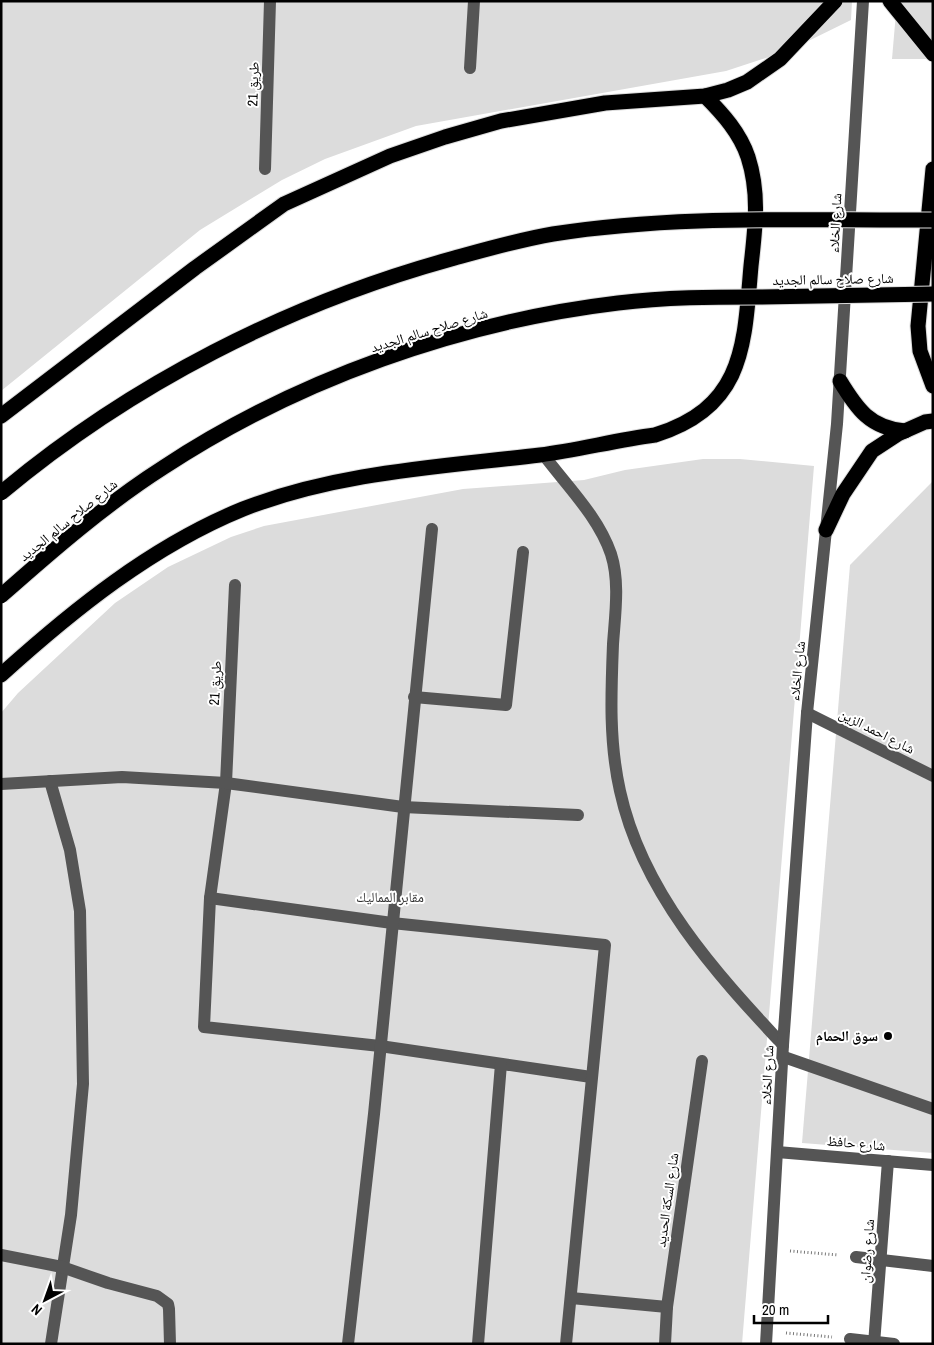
<svg xmlns="http://www.w3.org/2000/svg" width="934" height="1345" viewBox="0 0 934 1345" font-family="'Archivo Narrow','Noto Naskh Arabic',sans-serif">
<style>
.green{fill:#dcdcdc}
.lines{fill:none;stroke-linecap:round;stroke-linejoin:round}
.highway-casing{stroke:#dbdbdb;stroke-width:17}
.path{stroke:#777;stroke-width:3;stroke-dasharray:1 2.5;stroke-linecap:butt}
.minor{stroke:#555;stroke-width:12}
.highway{stroke:#000;stroke-width:15}
.highway-bridge-casing{stroke:#dbdbdb;stroke-width:17;stroke-linecap:butt}
.highway-bridge{stroke:#000;stroke-width:15}
.poi-dot{fill:#000;stroke:#fff;stroke-width:2}
.labels{text-anchor:middle;stroke-width:4;stroke-linejoin:round;paint-order:stroke}
.street-label{font-size:14px;fill:#000;stroke:#fff}
.park-label{font-size:14px;fill:#333;stroke:#fff}
.poi-label{font-size:14px;font-weight:bold;fill:#000;stroke:#fff;text-anchor:end}
</style>
<rect width="100%" height="100%" fill="#fff"/>
<g class="green">
<path d="M1,1H852L851,20L790,50L726,71L416,126L325,159L282,180L200,230L1,391Z"/>
<path d="M897,1H933V59H892Z"/>
<path d="M703,459H740L814,466L742,1344H1V713L18,693L115,603L168,567L231,537L264,526L463,489L584,480L625,470Z"/>
<path d="M933,481V1153L802,1143L850,565Z"/>
</g>
<g class="lines">
<g class="highway-casing">
<g id="highway">
<path d="M890,1L933,54"/>
<path d="M933,169L918,326L920,351L933,386"/>
<path d="M840,381C857,409 870,428 905,431"/>
<path d="M1,416L195,268L284,204L390,156L445,137L501,121L605,103L705,96L728,90L747,82L780,59L835,1"/>
<path d="M826,530L843,494L872,451L898,434L925,422L933,421"/>
<path d="M1,675C73,610 152,546 243,509C338,472 440,467 540,455C578,450 617,440 655,435C745,407 744,345 751,266C755,229 760,194 748,157C740,133 723,114 705,96"/>
</g>
</g>
<g class="path">
<path d="M790,1251L838,1255"/>
<path d="M786,1333L832,1337"/>
</g>
<g class="minor">
<path d="M470,68L474,1"/>
<path d="M265,169L270,1"/>
<path d="M543,454C566,485 598,516 611,554C620,582 615,615 613,644C611,694 609,742 620,791C642,892 715,972 783,1045"/>
<path d="M235,585L226,783L210,898L204,1027L380,1046L591,1077"/>
<path d="M414,697L506,705L523,552"/>
<path d="M807,713L933,776"/>
<path d="M50,781L70,850L80,911L83,1084L71,1215L51,1344"/>
<path d="M1,784L122,777L226,783L403,807L578,815"/>
<path d="M210,898L392,923L605,945L566,1344"/>
<path d="M784,1057L933,1109"/>
<path d="M777,1152L933,1165"/>
<path d="M1,1255L62,1267L108,1283L157,1296L168,1304L169,1309L170,1344"/>
<path d="M856,1257L933,1266"/>
<path d="M571,1298L667,1307"/>
<path d="M850,1339L894,1344"/>
<path d="M348,1344L374,1114L432,529"/>
<path d="M478,1344L501,1064"/>
<path d="M665,1344L667,1307L702,1061"/>
<path d="M766,1344L783,1045L807,713L837,424L863,1"/>
<path d="M874,1344L888,1161"/>
</g>
<use href="#highway" class="highway"/>
<g class="highway-bridge-casing">
<g id="highway-bridge">
<path d="M1,493C131,384 288,304 451,259C484,250 518,240 553,234C678,214 807,221 933,220"/>
<path d="M1,596C53,550 106,504 164,467C298,379 460,322 618,303C666,297 713,297 760,297C818,296 875,295 933,294"/>
</g>
</g>
<use href="#highway-bridge" class="highway-bridge"/>
</g>
<circle class="poi-dot" cx="888" cy="1036" r="5"/>
<g class="labels">
<g class="street-label">
<text transform="translate(253 84) rotate(-88)" y="5">طريق 21</text>
<text transform="translate(835 223) rotate(-87)" y="5">شارع الخلاء</text>
<text transform="translate(833 279) rotate(-1)" y="5">شارع صلاح سالم الجديد</text>
<text transform="translate(429 330) rotate(-17)" y="5">شارع صلاح سالم الجديد</text>
<text transform="translate(68 520) rotate(-39)" y="5">شارع صلاح سالم الجديد</text>
<text transform="translate(797 671) rotate(-84)" y="5">شارع الخلاء</text>
<text transform="translate(215 683) rotate(-87)" y="5">طريق 21</text>
<text transform="translate(877 731) rotate(27)" y="5">شارع احمد الزين</text>
<text transform="translate(767 1075) rotate(-87)" y="5">شارع الخلاء</text>
<text transform="translate(856 1143) rotate(5)" y="5">شارع حافظ</text>
<text transform="translate(667 1200) rotate(-82)" y="5">شارع السكة الحديد</text>
<text transform="translate(867 1251) rotate(-86)" y="5">شارع رضوان</text>
</g>
<g class="park-label">
<text x="390" y="902">مقابر المماليك</text>
</g>
<g class="poi-label">
<text x="878" y="1041">سوق الحمام</text>
</g>
</g>
<rect width="934" height="1345" fill="none" stroke="#000000" stroke-width="5"/>
<g transform="translate(45 1300) rotate(221)" stroke="#ffffff" stroke-width="4" paint-order="stroke">
<path d="M0-4L9 19L0 12L-9 19Z" fill="#000000"/>
<text y="-8" font-size="14" font-weight="bold" text-anchor="middle" fill="#000000">N</text>
</g>
<path d="M754 1315v8h74v-8" fill="none" stroke="#000000" stroke-width="2.5"/>
<text x="762" y="1315" font-size="15" fill="#000000" stroke="#ffffff" stroke-width="4" paint-order="stroke">20 m</text>
</svg>
